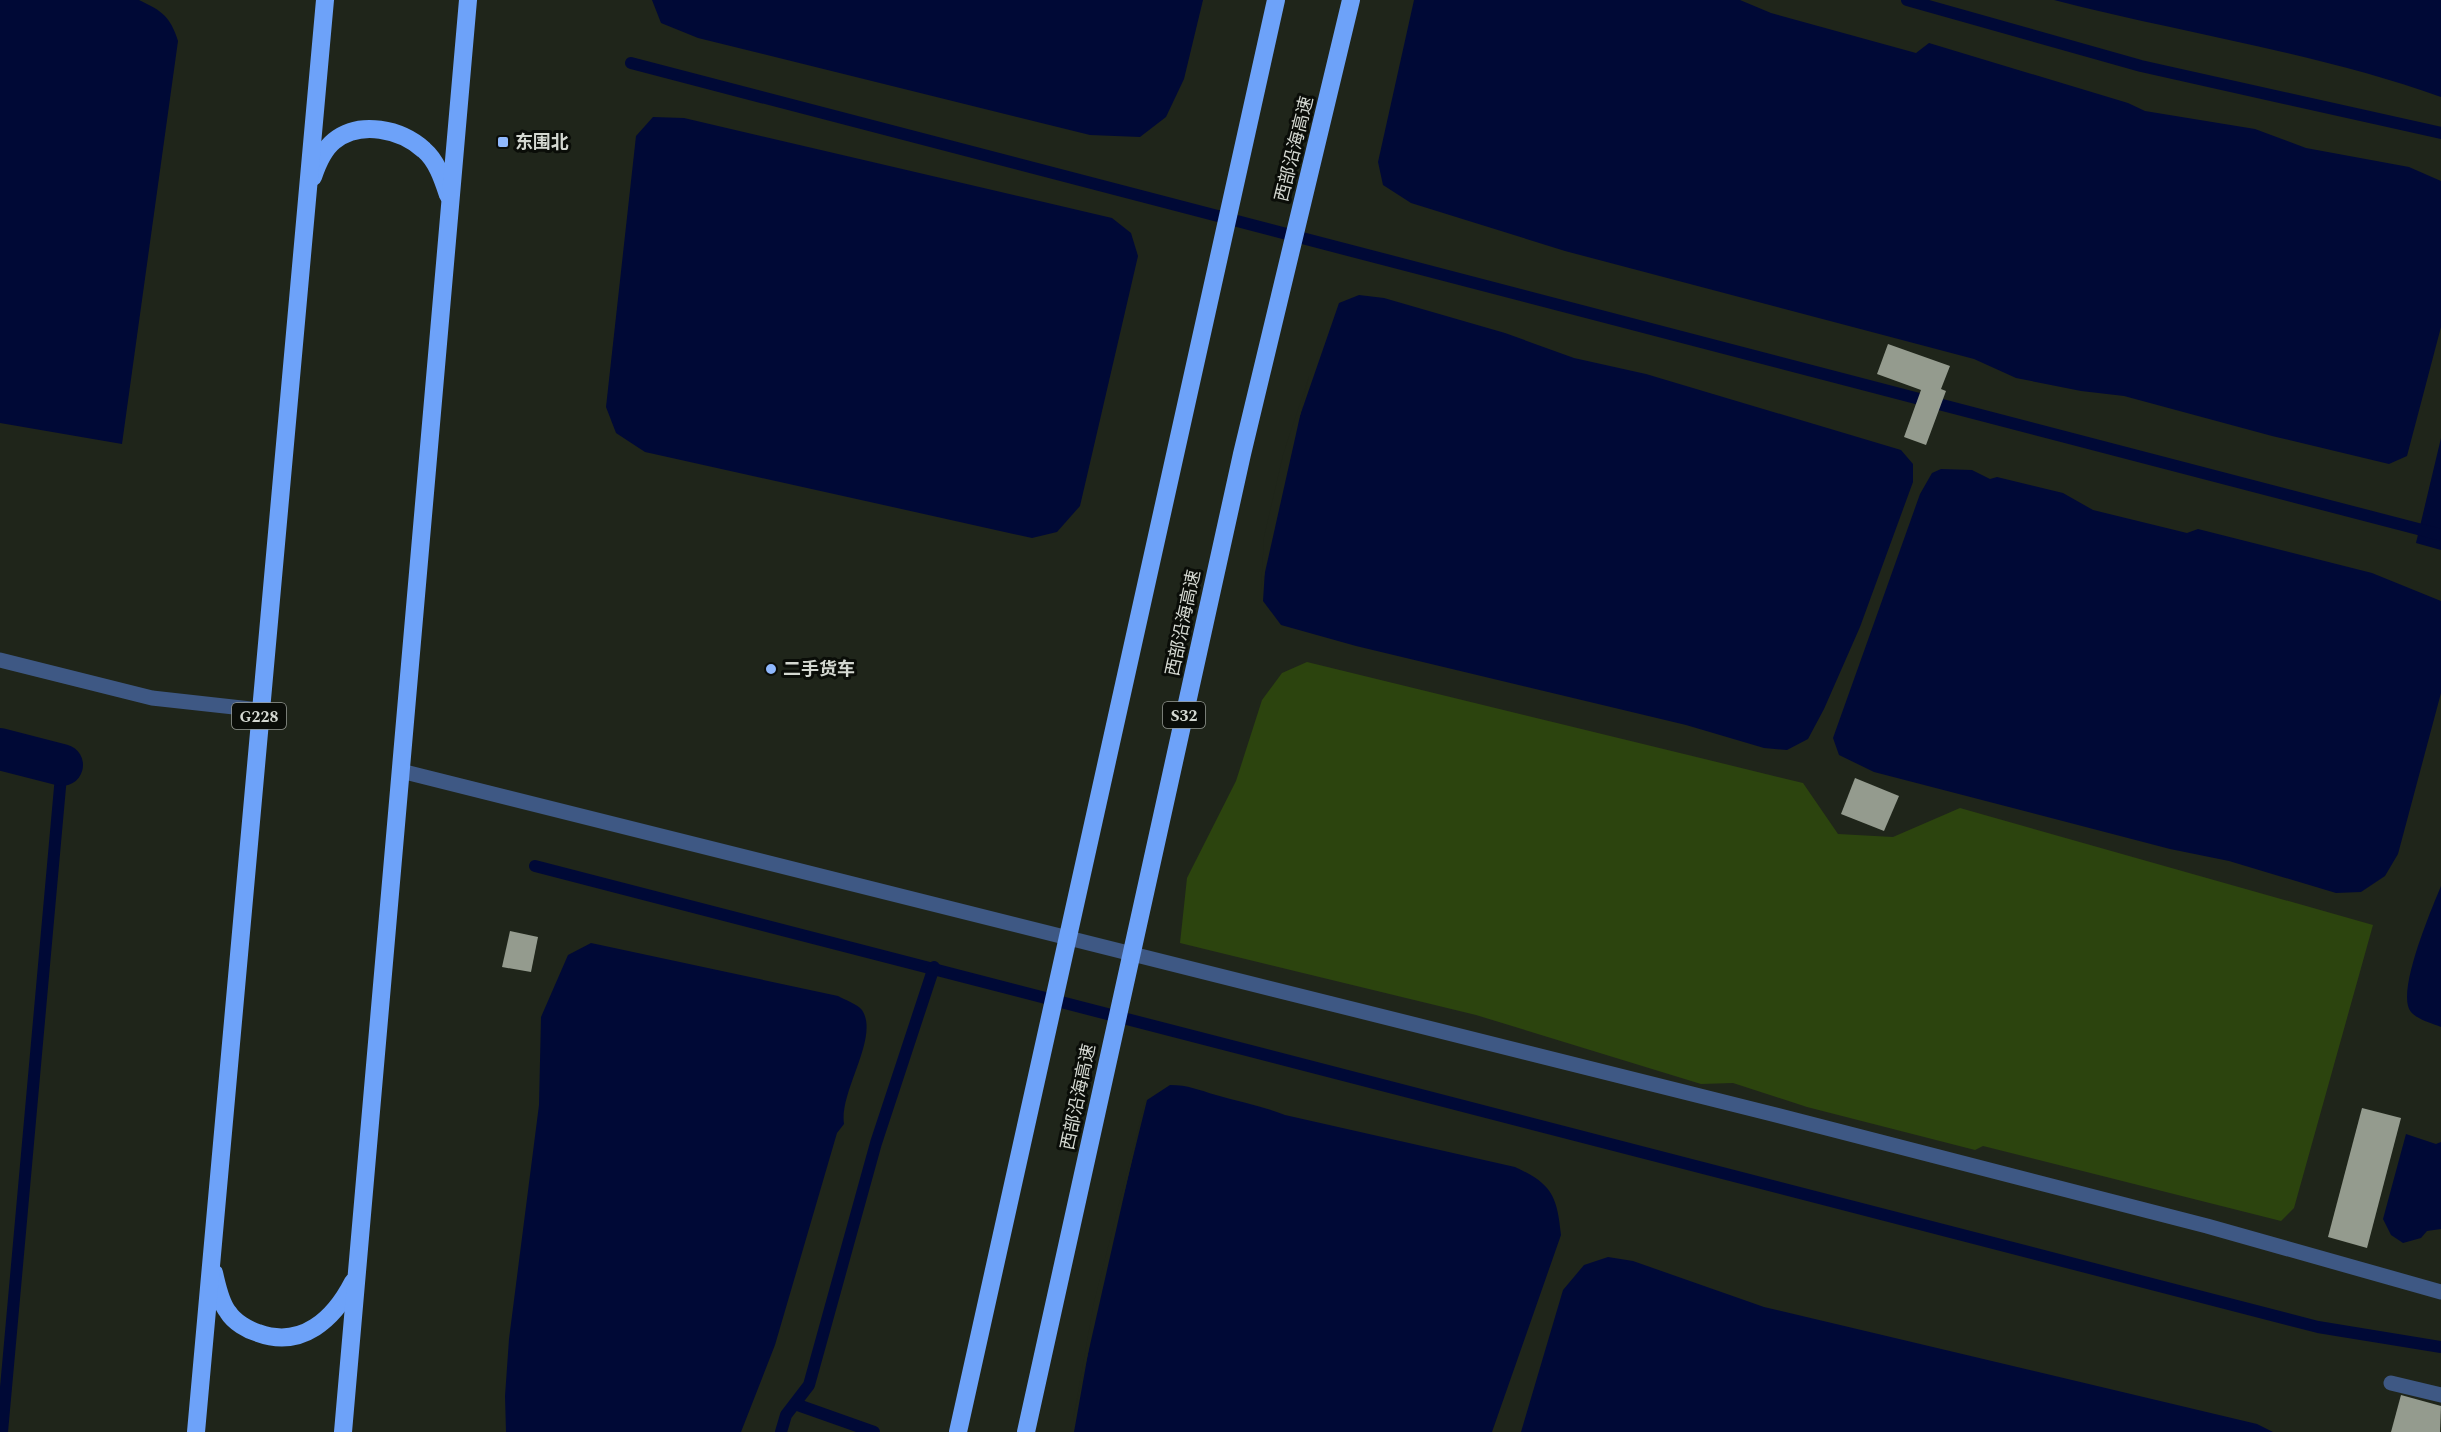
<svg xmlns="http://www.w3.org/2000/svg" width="2441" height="1432" viewBox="0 0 2441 1432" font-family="Spectral,'Noto Sans SC',serif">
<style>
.green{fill:#2c440e}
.water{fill:#000936}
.pier{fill:#1f251a}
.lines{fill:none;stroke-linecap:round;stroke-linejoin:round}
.stream{stroke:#000936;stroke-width:12}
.canal{stroke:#000936;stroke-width:42}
.building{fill:#949b8e}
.lane{stroke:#3e5884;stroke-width:15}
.street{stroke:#3e5884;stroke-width:15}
.highway{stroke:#6da2f9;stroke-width:18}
.highway-bridge{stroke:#6da2f9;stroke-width:18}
.poi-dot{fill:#8fb8fd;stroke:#0a0d08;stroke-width:2}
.labels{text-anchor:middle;stroke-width:6;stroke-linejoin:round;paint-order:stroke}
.shield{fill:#0a0d08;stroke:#979b95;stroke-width:1.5}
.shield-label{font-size:16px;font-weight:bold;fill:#d4d8d1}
.poi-label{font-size:18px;font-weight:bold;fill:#d4d8d1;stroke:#0a0d08;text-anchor:start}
.street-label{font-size:18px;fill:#d4d8d1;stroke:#0a0d08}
</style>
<rect width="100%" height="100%" fill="#1f251a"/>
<path class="green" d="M1307,662L1803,783L1838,834L1893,837L1960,808L2373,925L2294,1208L2281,1221L1983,1146L1975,1150L1807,1107L1733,1083L1701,1084L1476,1015L1180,943L1187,878L1236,781L1262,700L1282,673Z"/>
<g class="water">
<path d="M0,0H139C162,11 170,16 178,41L122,444L0,423Z"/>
<path d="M652,0H1203L1184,79L1166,117L1140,137L1090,135L698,38L661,23Z"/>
<path d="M1414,0H1740L1771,13L1916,53L1929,43L2128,103L2145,111L2255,129L2306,148L2409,167L2441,181V327L2407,456L2389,464L2272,436L2124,396L2081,391L2016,378L1974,359L1565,251L1411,203L1383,185L1378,162Z"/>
<path d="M2054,0H2441V97C2319,53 2181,33 2054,0Z"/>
<path d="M653,117L684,118L1112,218L1131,233L1138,256L1080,506L1057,532L1032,538L645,452L616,433L606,407L636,136Z"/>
<path d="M1359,295L1384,298L1505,333L1574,358L1646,374L1901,450L1913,464V482L1860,627L1824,709L1808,739L1787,750L1764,748L1686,725L1356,646L1281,625L1263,601L1267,538L1286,456L1339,303Z"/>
<path d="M2441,438V550L2416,543Z"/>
<path d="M1941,469L1972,470L1990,479L1997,477L2063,493L2093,510L2187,533L2198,529L2372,573L2441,601V693L2398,854L2385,876L2361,892L2336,893L2229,861L2170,849L1874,772L1839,755L1833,738L1920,494L1932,473Z"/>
<path d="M2441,886V1027C2432,1023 2418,1020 2411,1012C2395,994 2432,908 2441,886Z"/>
<path d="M591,943L838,996C845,1000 857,1004 862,1010C880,1037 839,1091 844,1124L837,1133L775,1345L741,1432H506L505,1396L509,1339L539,1105L541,1017L568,955Z"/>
<path d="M1170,1085C1188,1085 1199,1090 1216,1095C1240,1102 1262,1106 1285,1115L1515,1167C1552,1184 1557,1196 1561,1235L1492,1432H1074L1097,1303L1147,1100Z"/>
<path d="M2406,1134L2436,1144L2441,1142V1229L2427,1231L2421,1238L2403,1243L2391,1235L2383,1219Z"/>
<path d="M1608,1257L1633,1261L1764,1307L2257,1424L2273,1432H1521L1563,1290L1584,1265Z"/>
</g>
<g class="pier">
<path d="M1309,376L1261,590L1264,537L1283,455Z"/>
<path d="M1146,1098L1073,1420L1094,1302Z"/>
</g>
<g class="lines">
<g class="stream">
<path d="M1907,0L2141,66L2441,133"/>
<path d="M631,63L2441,535"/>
<path d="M535,866L2318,1327L2441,1347"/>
<path d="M795,1404L874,1432"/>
<path d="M2,1432L62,765"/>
<path d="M781,1432L786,1415L809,1385L876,1143L934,967"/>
</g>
<path class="canal" d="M0,749L62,765"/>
</g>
<g class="building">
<path d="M1888,344L1950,366L1941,389L1946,391L1926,445L1904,437L1921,390L1877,374Z"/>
<path d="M1855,778L1899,796L1884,831L1841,814Z"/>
<path d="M510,931L538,937L531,972L502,967Z"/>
<path d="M2362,1108L2401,1118L2367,1248L2328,1237Z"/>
<path d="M2401,1395L2441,1406L2440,1432H2391Z"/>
</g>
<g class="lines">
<path class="lane" d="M401,771L1768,1113L2207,1226L2441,1292"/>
<g class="street">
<path d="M0,660L152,698L260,710"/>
<path d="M2391,1383L2441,1395"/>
</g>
<g class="highway">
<path d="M313,177C317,165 324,149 334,141C360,120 401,129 424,150C437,161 443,180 448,195"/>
<path d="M214,1273C217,1285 220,1302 228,1312C234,1322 248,1330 258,1333C302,1349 334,1319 353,1282"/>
<path d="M196,1432L325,0"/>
<path d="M343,1432L468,0"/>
</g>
<g class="highway-bridge">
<path d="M958,1432L1276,0"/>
<path d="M1026,1432L1242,454L1351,0"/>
</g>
</g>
<g class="poi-dot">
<rect x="497" y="136" width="12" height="12" rx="3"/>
<circle cx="771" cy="669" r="6"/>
</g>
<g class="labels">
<g class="shield">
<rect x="1163" y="702" width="42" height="26" rx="4.5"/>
<rect x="232" y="703" width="54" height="26" rx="4.5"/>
</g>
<g class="shield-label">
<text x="1184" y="721">S32</text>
<text x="259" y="722">G228</text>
</g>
<g class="poi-label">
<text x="515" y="148">东围北</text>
<text x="783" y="675">二手货车</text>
</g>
<g class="street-label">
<text transform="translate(1294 149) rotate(-76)" y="6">西部沿海高速</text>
<text transform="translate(1183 623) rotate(-78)" y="6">西部沿海高速</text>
<text transform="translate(1078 1097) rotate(-78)" y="6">西部沿海高速</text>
</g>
</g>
</svg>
